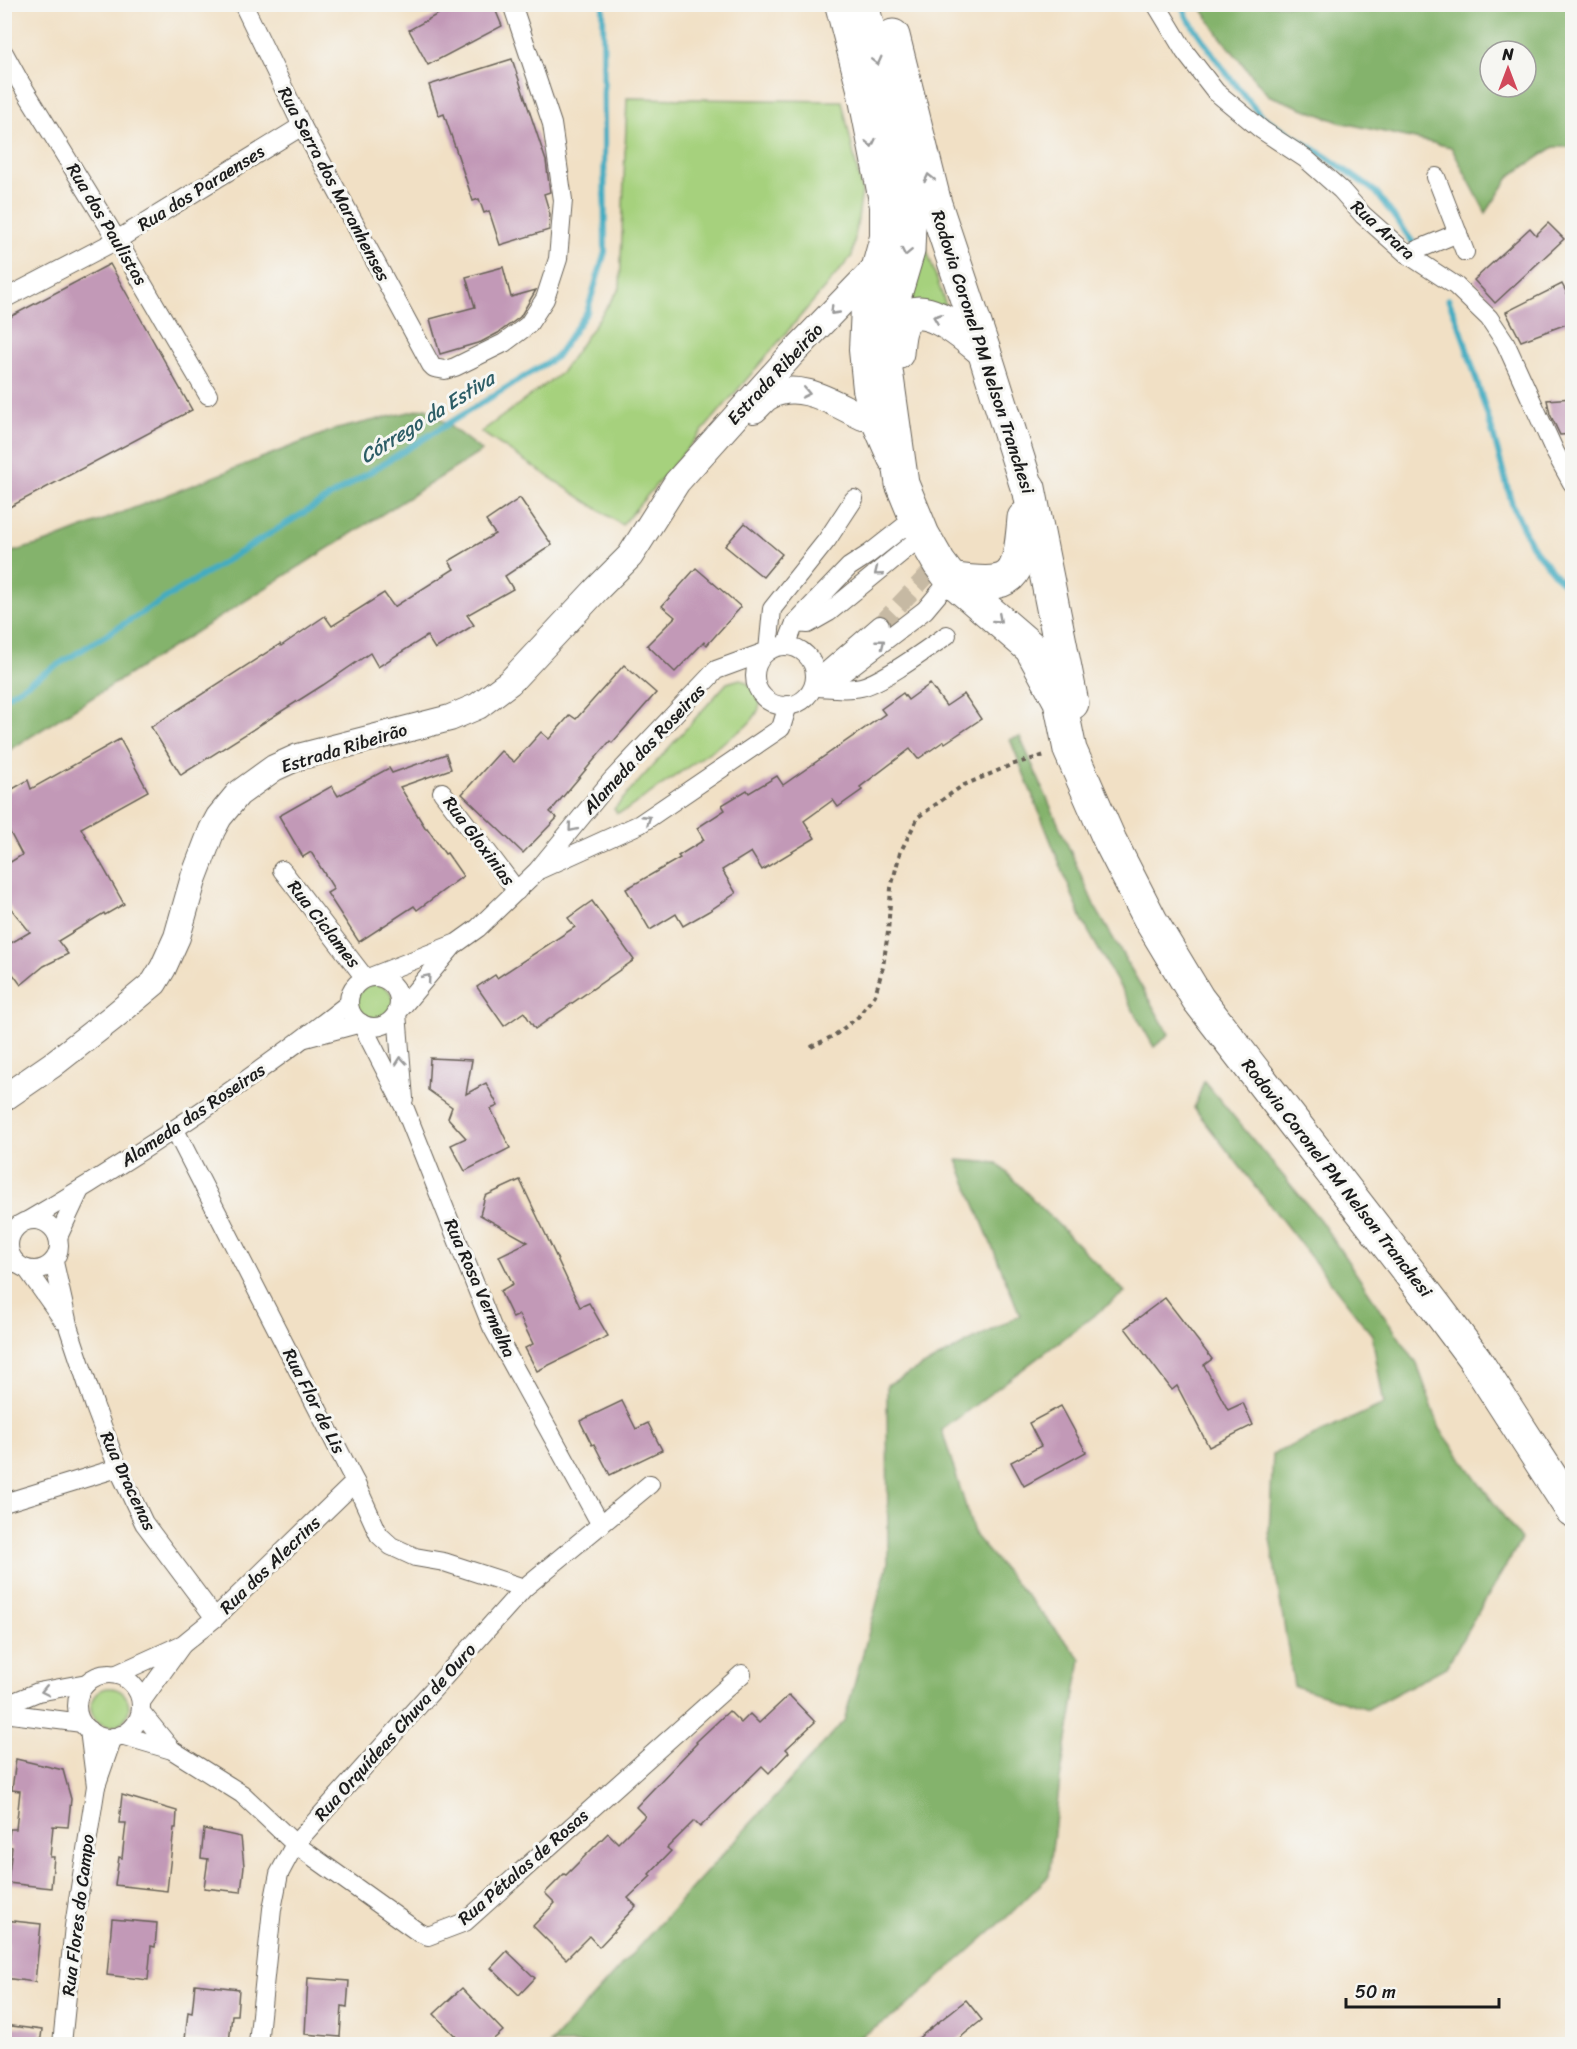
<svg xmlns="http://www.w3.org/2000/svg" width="1577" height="2049" viewBox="0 0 1577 2049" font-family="Sriracha,sans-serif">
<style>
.green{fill:#a6d17d;stroke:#61764c;stroke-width:1.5}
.forest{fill:#84b36c;stroke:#506844;stroke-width:1.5;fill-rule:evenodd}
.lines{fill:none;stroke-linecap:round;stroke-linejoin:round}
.stream{stroke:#42acc1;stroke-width:6}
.building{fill:#c299b7}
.street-tunnel{stroke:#c6b9a3;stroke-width:18;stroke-dasharray:18 9;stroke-linecap:butt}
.street-casing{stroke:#676157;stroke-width:20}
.secondary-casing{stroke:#676157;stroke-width:28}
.highway-casing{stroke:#676157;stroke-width:35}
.path{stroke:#676157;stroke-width:4;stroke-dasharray:4.5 4.5;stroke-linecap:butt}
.street{stroke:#fff;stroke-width:18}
.secondary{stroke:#fff;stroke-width:26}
.highway{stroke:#fff;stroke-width:33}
.oneway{stroke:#999}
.labels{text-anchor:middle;stroke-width:6;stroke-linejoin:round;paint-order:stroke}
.street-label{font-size:18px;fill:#1c1c1c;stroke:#f6f6f2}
.water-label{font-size:20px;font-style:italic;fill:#2d5d66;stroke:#f6f6f2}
</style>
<rect width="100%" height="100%" fill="#f6f6f2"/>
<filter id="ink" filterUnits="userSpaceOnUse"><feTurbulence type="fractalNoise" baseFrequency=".0167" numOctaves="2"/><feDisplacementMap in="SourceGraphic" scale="12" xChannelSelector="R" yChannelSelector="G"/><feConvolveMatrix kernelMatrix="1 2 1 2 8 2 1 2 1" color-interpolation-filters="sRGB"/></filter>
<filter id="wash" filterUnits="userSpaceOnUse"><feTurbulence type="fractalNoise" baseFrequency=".008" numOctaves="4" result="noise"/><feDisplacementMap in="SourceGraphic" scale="24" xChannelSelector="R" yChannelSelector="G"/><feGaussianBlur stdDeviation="1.35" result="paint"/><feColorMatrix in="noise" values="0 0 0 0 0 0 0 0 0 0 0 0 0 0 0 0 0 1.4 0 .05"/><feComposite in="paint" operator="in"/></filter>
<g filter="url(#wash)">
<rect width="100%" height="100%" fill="#f1e0c5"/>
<g class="green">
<path d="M627,98L842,101L862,192L852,256L622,525L481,432L561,373L620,288Z"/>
<path d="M923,239L946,306L899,313Z"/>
<path d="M740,679C768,693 764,710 744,728L626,810L617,813L614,809L727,683Z"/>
<circle cx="375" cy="1002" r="18"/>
<circle cx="110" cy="1707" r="19"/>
</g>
<g class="forest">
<path d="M1199,5H1572V147H1554L1510,176L1486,213L1451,147L1339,122L1268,95L1219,35ZM1490,51H1526V87H1490Z"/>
<path d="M426,408L482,451L5,753V554L47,542L333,430Z"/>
<path d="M1020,737L1095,907L1169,1034L1154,1047L1083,922L1010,739Z"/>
<path d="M1204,1081L1320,1220L1417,1364L1440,1429L1521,1540L1446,1667L1368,1709L1294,1686L1269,1532L1273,1454L1384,1404L1372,1335L1194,1108Z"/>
<path d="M957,1160L997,1163L1125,1292L942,1430L975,1536L1081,1659L1060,1780L1049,1876L1006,1918L899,2013L849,2044H550L844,1721L888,1563L887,1385L1020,1315Z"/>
</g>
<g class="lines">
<g class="stream">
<path d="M1181,4L1188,19L1224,70L1260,115L1325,156L1376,192L1414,244"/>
<path d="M1448,299L1461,330L1492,430L1512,504L1531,545L1556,576L1572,590"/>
<path d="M4,698L556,357L587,312L605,252L603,4"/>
</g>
</g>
<g id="blocks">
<g class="building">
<path d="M436,4H493L502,26L428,65L409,30L440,13Z"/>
<path d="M512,59L546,161L550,192L544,194L550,214L549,230L500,245L489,211L484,213L479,199L473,201L444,114L439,116L429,85Z"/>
<path d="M1548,223L1564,239L1495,303L1474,280L1530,228L1536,235Z"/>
<path d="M110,264L192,410L4,510V320Z"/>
<path d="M503,267L511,297L536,290L520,317L498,333L481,342L440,354L430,319L475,307L466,277Z"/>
<path d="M1562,284L1572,303V322L1521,341L1506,312Z"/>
<path d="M1572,398V434L1560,435L1550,414L1547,400Z"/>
<path d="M520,498L552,545L505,576L513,589L467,615L474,625L435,649L427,636L378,667L370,653L323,685L181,775L151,727L280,644L281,646L325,616L332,626L384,593L394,607L454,569L449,561L495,534L486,521Z"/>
<path d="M745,523L782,554L763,577L725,546Z"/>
<path d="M696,568L741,607L707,645L704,642L675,672L647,645L675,617L662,606Z"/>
<path d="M624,665L656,693L612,743L610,741L550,812L557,818L523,853L462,794L501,751L514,762L541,732L549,739L570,715L576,719Z"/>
<path d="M930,684L946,706L964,694L981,719L945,743L944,741L918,759L910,749L860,787L862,790L838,807L833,800L804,821L815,838L762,870L751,852L722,870L736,893L709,911L683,926L676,914L650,930L626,889L680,858L678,856L704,840L697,828L725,810L722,805L747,790L749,793L777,776L783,785L885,714L881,709L903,693L908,700Z"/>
<path d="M120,739L148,791L81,828L124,904L105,915L104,913L58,941L68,954L44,966L21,985L4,962V947L30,932L4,900V866L22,855L4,821V794L28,780L31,789Z"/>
<path d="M446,754L451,769L400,787L426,829L427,828L445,854L447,853L463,876L417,910L414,906L359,942L327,893L334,889L311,852L303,857L279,816L332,786L338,796L389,768L392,773Z"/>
<path d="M592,901L634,960L535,1029L524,1012L504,1026L477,987L495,975L497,978L575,927L568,918Z"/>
<path d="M430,1058L472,1060L466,1094L486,1083L498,1106L491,1109L510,1148L465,1171L451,1145L466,1138L448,1118L452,1107L428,1090Z"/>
<path d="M520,1180L580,1307L589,1303L608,1336L537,1371L525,1348L533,1344L519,1315L513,1318L500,1291L513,1284L499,1256L528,1242L480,1215L485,1196Z"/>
<path d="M1165,1298L1212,1359L1204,1365L1228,1410L1243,1403L1253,1425L1209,1447L1177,1386L1172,1390L1125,1328Z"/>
<path d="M622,1401L636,1429L648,1423L662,1450L610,1475L594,1444L592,1445L580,1421Z"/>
<path d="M1061,1406L1086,1452L1024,1486L1011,1462L1041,1446L1029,1423Z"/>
<path d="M789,1695L815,1722L786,1749L789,1752L769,1773L762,1766L700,1827L694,1821L667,1848L671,1851L649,1874L651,1876L628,1898L636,1906L617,1926L618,1927L599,1947L589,1936L566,1959L533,1926L555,1903L545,1893L564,1874L566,1875L608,1833L618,1843L645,1816L636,1807L697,1743L696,1742L729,1711L741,1723L750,1714L759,1723Z"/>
<path d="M16,1759L63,1770L71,1799L68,1827L53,1826L50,1857H54L51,1888L8,1883L12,1847L8,1846L10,1829H16L20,1791L12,1790Z"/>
<path d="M122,1795L177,1811L176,1828H174L167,1891L115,1885L119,1857L122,1858L126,1823H119Z"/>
<path d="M204,1829L241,1837L244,1866L241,1892L204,1888L208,1859L201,1858Z"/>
<path d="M112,1919L157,1923L155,1947L151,1946L148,1980L107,1975Z"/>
<path d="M4,1920L41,1924L35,1982L4,1978L8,1944H4Z"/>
<path d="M507,1951L535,1978L519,1995L491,1968Z"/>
<path d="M308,1978L349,1981L347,2007L342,2006L340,2037L305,2034Z"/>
<path d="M195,1984L239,1989L237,2015H232L229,2043L185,2039L188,2012L192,2013Z"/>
<path d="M462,1988L503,2031L488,2044H463L434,2014Z"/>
<path d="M966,2000L982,2020L952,2044H911Z"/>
<path d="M4,2025L42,2030L40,2044H4Z"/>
</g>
</g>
</g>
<g filter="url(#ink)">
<use href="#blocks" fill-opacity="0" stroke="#676157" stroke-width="1.5"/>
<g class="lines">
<path class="street-tunnel" d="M880,625L939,563"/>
<g class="street-casing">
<g id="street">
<path d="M243,4L302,126L431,365L434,368L445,370L455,367L504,343L528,325L545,299L558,259L563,200L552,124L512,4"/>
<path d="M1156,4L1185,52L1216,92L1262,130L1306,159L1341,190L1363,215L1407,254L1456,286L1489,318L1505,342L1555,452L1572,483"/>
<path d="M4,53L20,82L117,240L208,395"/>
<path d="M1436,177L1465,252"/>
<path d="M1407,254L1458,233"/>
<path d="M4,299L117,240L302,126"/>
<path d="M795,623L849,567L869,554L916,517"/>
<path d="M786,646L795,623L808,624L829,612L923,535"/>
<circle cx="785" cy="676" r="30"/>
<path d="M828,670L880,625"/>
<path d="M817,686L827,685L925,610L951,579"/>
<path d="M818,687C833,688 847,690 861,687C883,682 927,649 947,635"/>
<path d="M442,792L517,891"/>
<path d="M541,869L640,824L781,728L788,705"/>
<path d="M282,870L365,978"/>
<path d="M373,976L457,943L478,928L537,871L611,781L716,670L768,651L772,609L827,540L854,499"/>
<circle cx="374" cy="1002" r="25"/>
<path d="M305,1038L361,1023L405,1109L492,1327L601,1525"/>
<path d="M404,1099L397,1013L453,946"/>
<path d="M175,1130L355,1482L379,1535L391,1546L415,1557L444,1562L524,1588"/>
<path d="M29,1220C140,1155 247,1083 348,1004"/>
<circle cx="34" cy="1245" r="25"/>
<path d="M58,1237L80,1190"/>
<path d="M54,1262L69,1329L95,1407L118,1468L144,1523L215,1618"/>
<path d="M27,1269L63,1320"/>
<path d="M4,1503L118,1468"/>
<path d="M117,1674L183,1644L215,1618L355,1482"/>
<circle cx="109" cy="1706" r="32"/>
<path d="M141,1702L182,1645"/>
<path d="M4,1706L38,1692L87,1683"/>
<path d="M141,1712L172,1750"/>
<path d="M4,1713L82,1723"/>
<path d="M89,1730L96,1786L113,1737"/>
<path d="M121,1735L172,1750L242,1794L295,1844L418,1932L428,1936L465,1922L742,1674"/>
<path d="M62,2044L74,1926L96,1786"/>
<path d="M258,2044L272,1909L279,1874L295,1844L524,1588L650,1484"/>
</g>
</g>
<g class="secondary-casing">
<g id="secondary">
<path d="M838,4L860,89L883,206V237L864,307L862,350L866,389L873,418L891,459"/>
<path d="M754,410C759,406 763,400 768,397C799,378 836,405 863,417"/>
<path d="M4,1098L52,1065L112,1018L154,983L163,968L177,937L194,877L212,830L219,817L238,794L274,768L298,757L450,718L478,706L510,682L597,589L630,556L677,482L791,355L874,269"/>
</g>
</g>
<g class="highway-casing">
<g id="highway">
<path d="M862,4L906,186L909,225L908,251L885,328V363L902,484L923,535L939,563L951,579L1031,648L1060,701L1070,750L1110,841L1151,921L1198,999L1436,1307L1474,1358L1572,1510"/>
<path d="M893,36L935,204L984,351L1026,484L1029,488L1072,703"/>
<path d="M897,353C898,344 898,333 902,325C917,291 969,339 984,351"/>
<path d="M951,579C1015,589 1019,580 1024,518"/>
</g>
</g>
<path class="path" d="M811,1047L835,1035L858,1017L875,995L883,967L888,932L891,888L900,853L918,817L962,786L1011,765L1045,755"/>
<use href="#street" class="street"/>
<use href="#secondary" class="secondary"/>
<use href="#highway" class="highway"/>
</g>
<defs><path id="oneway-chevron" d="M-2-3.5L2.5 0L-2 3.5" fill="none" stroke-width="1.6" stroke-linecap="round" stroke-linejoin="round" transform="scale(1.5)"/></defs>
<g class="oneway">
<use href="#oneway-chevron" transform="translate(877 61) rotate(76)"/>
<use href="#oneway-chevron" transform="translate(871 143) rotate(78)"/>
<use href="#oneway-chevron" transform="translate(929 178) rotate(-103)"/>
<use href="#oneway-chevron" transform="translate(906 252) rotate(102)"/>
<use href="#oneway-chevron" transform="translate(834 311) rotate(134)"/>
<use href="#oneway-chevron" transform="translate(937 318) rotate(-158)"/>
<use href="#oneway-chevron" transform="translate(806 393) rotate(12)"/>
<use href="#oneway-chevron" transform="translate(878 572) rotate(141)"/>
<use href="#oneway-chevron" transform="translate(998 619) rotate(41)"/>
<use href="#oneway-chevron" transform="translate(881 643) rotate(-38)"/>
<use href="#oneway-chevron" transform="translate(647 819) rotate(-33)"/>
<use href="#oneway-chevron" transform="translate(572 828) rotate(130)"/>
<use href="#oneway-chevron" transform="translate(427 978) rotate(-50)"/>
<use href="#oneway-chevron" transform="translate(401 1061) rotate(-95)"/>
<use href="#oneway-chevron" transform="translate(45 1691) rotate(168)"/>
</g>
</g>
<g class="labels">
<g class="street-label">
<text transform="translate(334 184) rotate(62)" y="6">Rua Serra dos Maranhenses</text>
<text transform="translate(201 188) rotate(-32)" y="6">Rua dos Paraenses</text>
<text transform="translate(107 224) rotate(59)" y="6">Rua dos Paulistas</text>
<text transform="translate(1383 230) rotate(42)" y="6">Rua Arara</text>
<text transform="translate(983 352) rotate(72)" y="6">Rodovia Coronel PM Nelson Tranchesi</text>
<text transform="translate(775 374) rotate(-47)" y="6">Estrada Ribeirão</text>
<text transform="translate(344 748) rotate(-17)" y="6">Estrada Ribeirão</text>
<text transform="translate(644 749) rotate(-47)" y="6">Alameda das Roseiras</text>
<text transform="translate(479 841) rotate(53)" y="6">Rua Gloxinias</text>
<text transform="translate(324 924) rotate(52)" y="6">Rua Ciclames</text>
<text transform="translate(193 1115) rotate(-34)" y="6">Alameda das Roseiras</text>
<text transform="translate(1337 1178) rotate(52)" y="6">Rodovia Coronel PM Nelson Tranchesi</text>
<text transform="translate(480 1288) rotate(66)" y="6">Rua Rosa Vermelha</text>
<text transform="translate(314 1401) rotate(63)" y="6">Rua Flor de Lis</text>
<text transform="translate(128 1481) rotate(65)" y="6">Rua Dracenas</text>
<text transform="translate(270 1565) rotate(-44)" y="6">Rua dos Alecrins</text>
<text transform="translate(395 1732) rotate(-48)" y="6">Rua Orquídeas Chuva de Ouro</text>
<text transform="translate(523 1867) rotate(-41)" y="6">Rua Pétalas de Rosas</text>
<text transform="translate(78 1915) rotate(-83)" y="6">Rua Flores do Campo</text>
</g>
<g class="water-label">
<text transform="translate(427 417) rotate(-32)" y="7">Córrego da Estiva</text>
</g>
</g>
<rect width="1577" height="2049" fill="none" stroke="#f6f6f2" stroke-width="24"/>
<g transform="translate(1508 69)"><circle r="28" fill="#f6f6f2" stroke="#9f9f9c" stroke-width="1.5"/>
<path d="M0-4.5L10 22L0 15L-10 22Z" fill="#d1495b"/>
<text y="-9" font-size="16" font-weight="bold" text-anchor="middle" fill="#1c1c1c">N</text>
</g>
<path d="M1346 1998v9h153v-9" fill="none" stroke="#1c1c1c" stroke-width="3"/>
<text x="1355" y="1998" font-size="18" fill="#1c1c1c" stroke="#f6f6f2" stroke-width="4.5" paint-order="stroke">50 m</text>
</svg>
